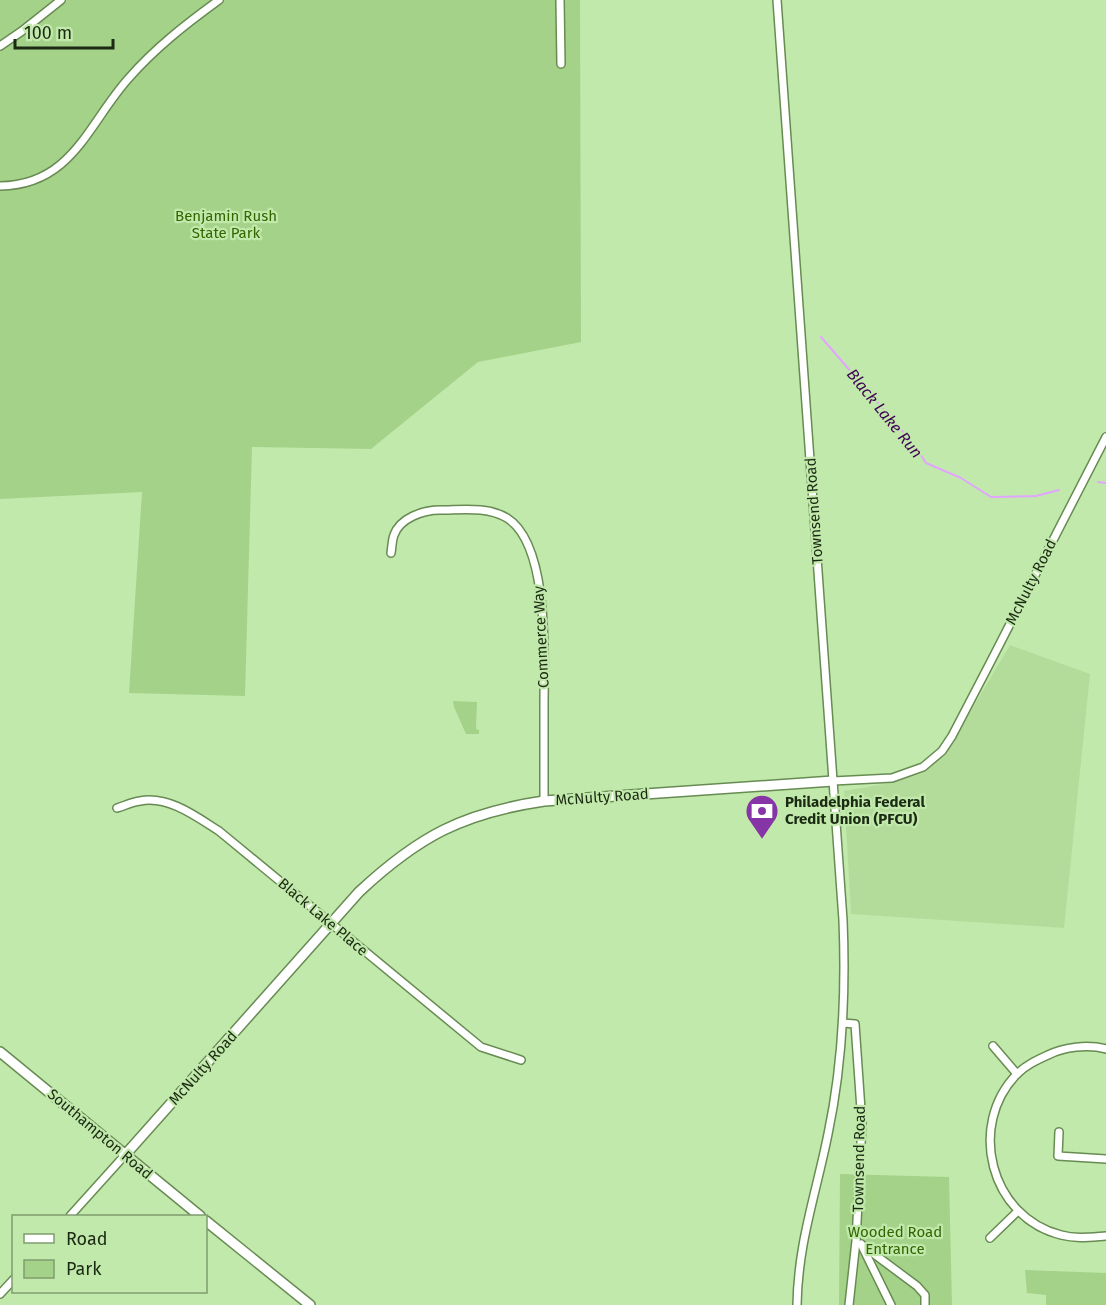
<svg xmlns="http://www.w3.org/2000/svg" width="1106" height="1305" viewBox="0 0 1106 1305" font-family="'Fira Sans',sans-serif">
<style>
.built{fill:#b3dc9a}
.green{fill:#a4d289}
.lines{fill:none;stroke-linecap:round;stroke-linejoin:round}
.stream{stroke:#e1a5fd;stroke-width:2}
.street-casing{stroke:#678b52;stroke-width:10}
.secondary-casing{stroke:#678b52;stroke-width:12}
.street{stroke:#fff;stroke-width:7}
.secondary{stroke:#fff;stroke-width:9}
.labels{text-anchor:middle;stroke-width:4.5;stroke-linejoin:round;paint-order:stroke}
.park-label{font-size:15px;fill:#336500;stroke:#c2e9ac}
.street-label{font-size:15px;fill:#1b2a12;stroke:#c2e9ac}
.poi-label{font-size:15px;font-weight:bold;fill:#1b2a12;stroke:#c2e9ac;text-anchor:start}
.water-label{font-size:16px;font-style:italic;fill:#400455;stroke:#c2e9ac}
</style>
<rect width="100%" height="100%" fill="#c2e9ac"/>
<path class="built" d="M1010,645L1090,674L1064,928L851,914L844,791L895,782L923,773L935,763L954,739Z"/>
<g class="green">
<path d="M0,0H580L581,342L478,362L371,449L252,447L245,696L129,693L142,492L0,499Z"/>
<path d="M453,701L477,702L476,729L479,730V734H466L454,707Z"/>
<path d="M840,1174L949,1177L952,1305H839Z"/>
<path d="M1025,1270L1106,1273V1305H1046V1295L1027,1293Z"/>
</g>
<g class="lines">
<g class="stream">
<path d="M821,337L915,446L926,463L961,478L991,497L1036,496L1059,490"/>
<path d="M1098,482L1106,483"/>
</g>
<g class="street-casing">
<g id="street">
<path d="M560,0L561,64"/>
<path d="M777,0L843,920C846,993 843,1063 828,1134C816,1194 798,1243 797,1305"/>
<path d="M0,46L22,31L61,0"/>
<path d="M0,186C72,185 88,124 128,79C155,48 186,24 219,0"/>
<path d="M391,553C392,547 392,540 394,535C400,518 423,510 440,510C461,510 487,506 507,518C550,545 544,659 544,705C544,737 544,769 544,801"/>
<path d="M833,781L892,778L923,767L942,751L952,736L990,663L1106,437"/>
<path d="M117,808C124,806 132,802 140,801C168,795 197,817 219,831L481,1047L521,1060"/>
<path d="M843,1023L855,1024L862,1124L856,1241L849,1305"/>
<path d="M993,1046L1017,1074"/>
<path d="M1106,1049C1088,1044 1064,1047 1048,1055C1037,1060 1026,1065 1017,1074C967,1125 990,1217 1061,1235C1076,1239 1091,1237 1106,1236"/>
<path d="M1059,1132L1058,1156L1106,1159"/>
<path d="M70,1216L125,1155"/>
<path d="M990,1238L1018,1211"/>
<path d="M861,1244L891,1305"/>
<path d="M862,1245L917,1286L925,1295V1305"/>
<path d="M0,1294L14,1279"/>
</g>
</g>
<g class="secondary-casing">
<g id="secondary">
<path d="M0,1052L200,1216"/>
<path d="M125,1155L359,892C419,836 463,813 544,801L833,781"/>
<path d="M206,1221L310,1305"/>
</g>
</g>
<use href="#street" class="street"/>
<use href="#secondary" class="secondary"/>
</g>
<defs>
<g id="bank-pin" transform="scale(1.725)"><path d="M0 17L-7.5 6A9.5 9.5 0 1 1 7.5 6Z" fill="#8535a5" stroke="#c2e9ac"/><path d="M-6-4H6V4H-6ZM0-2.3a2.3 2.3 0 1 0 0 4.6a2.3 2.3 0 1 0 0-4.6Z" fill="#fff"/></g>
</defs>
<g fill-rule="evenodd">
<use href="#bank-pin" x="762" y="811"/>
</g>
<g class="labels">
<g class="park-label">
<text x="226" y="221">Benjamin Rush<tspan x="226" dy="17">State Park</tspan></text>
<text x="895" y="1237">Wooded Road<tspan x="895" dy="17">Entrance</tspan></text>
</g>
<g class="street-label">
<text transform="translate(814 511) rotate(-94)" y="5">Townsend Road</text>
<text transform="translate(1031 582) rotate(-63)" y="5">McNulty Road</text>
<text transform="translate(541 637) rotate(-93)" y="5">Commerce Way</text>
<text transform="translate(602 797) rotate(-4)" y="5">McNulty Road</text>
<text transform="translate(323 917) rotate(40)" y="5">Black Lake Place</text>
<text transform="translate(203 1068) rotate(-48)" y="5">McNulty Road</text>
<text transform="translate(100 1134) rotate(40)" y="5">Southampton Road</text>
<text transform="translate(859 1159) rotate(-89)" y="5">Townsend Road</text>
</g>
<g class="poi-label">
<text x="785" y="807">Philadelphia Federal<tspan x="785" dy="17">Credit Union (PFCU)</tspan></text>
</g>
<g class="water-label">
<text transform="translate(885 413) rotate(51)" y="6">Black Lake Run</text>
</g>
</g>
<rect x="12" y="1215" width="195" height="78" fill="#c2e9ac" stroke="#7f9d6e" stroke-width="1.5"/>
<rect x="24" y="1234" width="30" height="9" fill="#ffffff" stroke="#7f9d6e" stroke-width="1.5"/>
<text x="66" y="1245" font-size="18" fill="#1b2a12">Road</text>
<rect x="24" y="1260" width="30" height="18" fill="#a4d289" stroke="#7f9d6e" stroke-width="1.5"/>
<text x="66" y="1275" font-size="18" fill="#1b2a12">Park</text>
<path d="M15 39v9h98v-9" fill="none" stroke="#1b2a12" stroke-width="3"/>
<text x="24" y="39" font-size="18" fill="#1b2a12" stroke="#c2e9ac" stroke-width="4.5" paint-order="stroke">100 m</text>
</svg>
